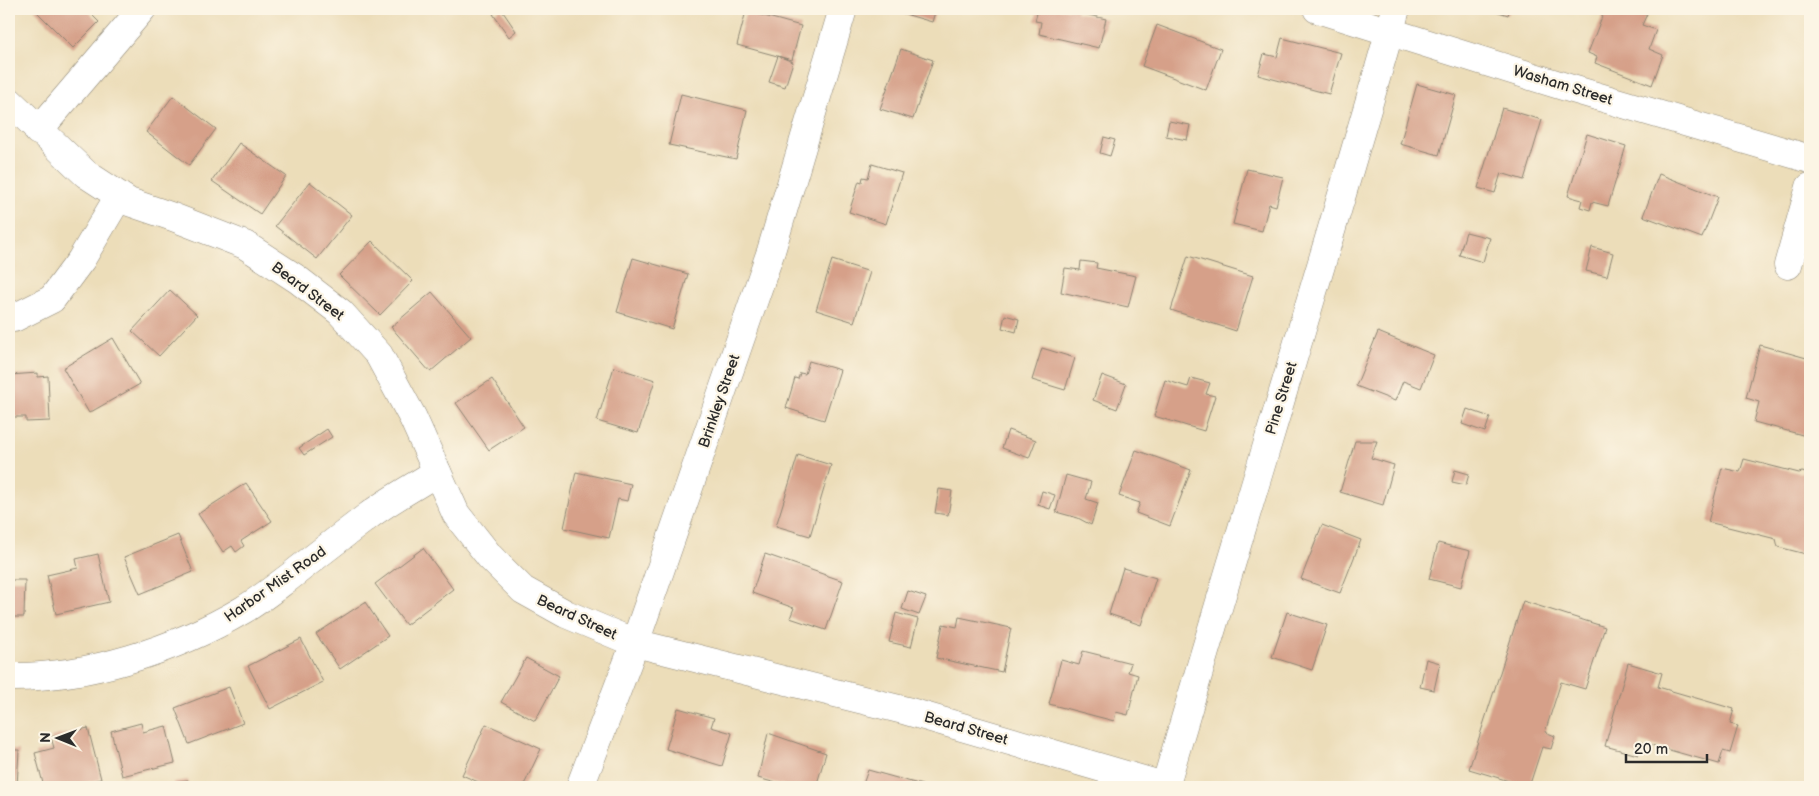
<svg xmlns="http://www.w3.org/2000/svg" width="1819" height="796" viewBox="0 0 1819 796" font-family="'Balsamiq Sans',sans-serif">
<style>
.building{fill:#d6a089}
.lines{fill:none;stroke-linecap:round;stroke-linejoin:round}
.minor-casing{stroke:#8c8472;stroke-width:29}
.minor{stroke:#fff;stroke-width:28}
.labels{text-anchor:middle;stroke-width:4.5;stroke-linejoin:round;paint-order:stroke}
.street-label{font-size:15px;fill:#2b2b2b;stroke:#fcf5e5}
</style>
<rect width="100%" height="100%" fill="#fcf5e5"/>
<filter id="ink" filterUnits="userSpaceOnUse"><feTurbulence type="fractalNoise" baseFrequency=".02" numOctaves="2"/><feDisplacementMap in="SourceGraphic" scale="10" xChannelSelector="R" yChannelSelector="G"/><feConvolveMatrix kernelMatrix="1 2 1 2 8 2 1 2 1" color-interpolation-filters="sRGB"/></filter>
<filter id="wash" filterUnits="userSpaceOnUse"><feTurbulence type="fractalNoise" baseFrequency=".0096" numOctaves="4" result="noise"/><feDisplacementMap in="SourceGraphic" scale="20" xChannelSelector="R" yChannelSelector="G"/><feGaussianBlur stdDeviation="1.12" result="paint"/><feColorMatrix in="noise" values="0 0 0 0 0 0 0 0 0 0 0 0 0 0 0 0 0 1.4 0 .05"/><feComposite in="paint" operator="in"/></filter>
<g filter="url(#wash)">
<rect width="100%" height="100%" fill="#ecddb9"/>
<g id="blocks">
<g class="building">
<path d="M34,9H86L99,22L73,48Z"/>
<path d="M501,9L516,31L509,37L493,14Z"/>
<path d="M888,9H936L932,22Z"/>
<path d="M1038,9H1077L1076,12L1106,19L1099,48L1039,34L1041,22L1035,21Z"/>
<path d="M1489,9H1510L1508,15Z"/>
<path d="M1605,9H1634L1647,14L1642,25L1656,30L1649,49L1663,55L1652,85L1595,63L1597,57L1588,53Z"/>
<path d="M746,11L801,26L792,60L737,45Z"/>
<path d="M1157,25L1221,49L1206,90L1142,66Z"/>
<path d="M1282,38L1341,53L1329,94L1258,75L1264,54L1277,57Z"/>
<path d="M901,49L933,60L913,119L880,109Z"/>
<path d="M778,56L793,62L785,87L769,82Z"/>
<path d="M1417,84L1456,95L1439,155L1400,144Z"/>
<path d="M681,94L747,110L736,159L669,145Z"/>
<path d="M173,96L216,129L189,165L146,132Z"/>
<path d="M1502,108L1542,120L1524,180L1501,173L1495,193L1478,188Z"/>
<path d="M1169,121L1190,125L1187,140L1166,136Z"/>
<path d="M1587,134L1626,146L1608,206L1592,202L1590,210L1580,207L1582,200L1568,196Z"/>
<path d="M1104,137L1115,140L1110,156L1100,153Z"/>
<path d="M239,143L286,176L260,214L212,181Z"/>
<path d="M872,164L902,173L886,224L849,212L859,181L862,182L863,177L868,178Z"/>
<path d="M1247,169L1283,177L1276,206L1269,204L1262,231L1233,224Z"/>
<path d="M1659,174L1718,197L1702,238L1643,216Z"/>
<path d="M310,182L352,215L317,259L275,226Z"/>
<path d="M1466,232L1490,238L1483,262L1459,255Z"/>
<path d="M372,241L413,281L380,315L339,275Z"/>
<path d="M1592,247L1613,253L1607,276L1586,271Z"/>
<path d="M1188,256L1253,276L1236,331L1171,310Z"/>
<path d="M633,258L688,274L672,329L617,312Z"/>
<path d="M832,260L870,272L854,322L816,310Z"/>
<path d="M1081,261L1097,263L1096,268L1136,276L1128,307L1061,292L1065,268L1080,270Z"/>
<path d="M170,290L197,315L159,356L132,331Z"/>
<path d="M432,292L471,337L430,372L391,327Z"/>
<path d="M1005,315L1019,319L1016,332L1002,328Z"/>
<path d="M1378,332L1434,355L1421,388L1403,381L1395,401L1356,386Z"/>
<path d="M113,338L140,384L89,413L63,368Z"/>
<path d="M1760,345L1810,359V437L1754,422L1759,402L1746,398Z"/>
<path d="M1042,348L1075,358L1065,390L1032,380Z"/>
<path d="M809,361L840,370L824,420L786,408L795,378L798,379L800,373L805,374Z"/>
<path d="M614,367L655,380L638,433L597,421Z"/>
<path d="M38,373V377L48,376L50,421L26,422V417H9V375Z"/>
<path d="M1102,375L1126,384L1117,409L1093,400Z"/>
<path d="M1191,378L1210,383L1206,394L1215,396L1204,431L1154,416L1165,380L1188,387Z"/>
<path d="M492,379L524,427L489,450L456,403Z"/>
<path d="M1467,409L1490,417L1485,432L1462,424Z"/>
<path d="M327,429L332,437L304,455L299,448Z"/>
<path d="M1008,430L1036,440L1029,458L1002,448Z"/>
<path d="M1355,441H1377L1371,458L1394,465L1383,505L1340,492Z"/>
<path d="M1136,450L1191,470L1170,526L1136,513L1140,503L1119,496Z"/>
<path d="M798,455L831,465L810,536L776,526Z"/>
<path d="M1744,459L1799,473L1802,472L1810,474V555L1778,547L1776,539L1708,522L1722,468L1740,472Z"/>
<path d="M1455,470L1469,474L1466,485L1452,482Z"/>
<path d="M576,472L631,484L627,501L618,499L609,538L564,528Z"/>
<path d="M1066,475L1091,482L1086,499L1098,503L1091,525L1078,518L1056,512Z"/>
<path d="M246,483L272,521L241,541L244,546L236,552L232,546L223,552L198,514Z"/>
<path d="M939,489L952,491L948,515L935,513Z"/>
<path d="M1042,491L1055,495L1050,509L1038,505Z"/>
<path d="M1322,525L1361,540L1340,593L1301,579Z"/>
<path d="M178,535L193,572L140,594L124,557Z"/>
<path d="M1438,543L1470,551L1461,587L1429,579Z"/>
<path d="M423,548L453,589L406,625L375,584Z"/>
<path d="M98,554L109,602L56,614L47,575L78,568L76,559Z"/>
<path d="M765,554L843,581L826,630L790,618L794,608L752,593Z"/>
<path d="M1123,568L1156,578L1141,625L1109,614Z"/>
<path d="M9,580H25L24,617H9Z"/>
<path d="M908,591L926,597L919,615L902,609Z"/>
<path d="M1523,601L1605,627L1585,689L1561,682L1545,732L1555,736L1551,749L1542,747L1529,787L1469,769Z"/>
<path d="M365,602L388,636L340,669L316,634Z"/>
<path d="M1287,612L1327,625L1312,670L1272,657Z"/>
<path d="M896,613L918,619L911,647L889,642Z"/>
<path d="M959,617L1011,628L1002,672L936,658L943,624L957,627Z"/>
<path d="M301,639L323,682L270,709L248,666Z"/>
<path d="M1083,651L1131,663L1128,672L1138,675L1128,715L1116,712L1114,721L1049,704L1061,660L1079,665Z"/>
<path d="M526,658L559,676L535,721L501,702Z"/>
<path d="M1426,659L1440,663L1434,690L1420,687Z"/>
<path d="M1628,663L1662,673L1658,687L1734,709L1730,724L1738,726L1730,753L1723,751L1719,764L1641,742L1638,755L1605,746Z"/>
<path d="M229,687L243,723L189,744L175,708Z"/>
<path d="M678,708L714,718L711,727L732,733L722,766L666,749Z"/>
<path d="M141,723L143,732L166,726L175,763L122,776L111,731Z"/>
<path d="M486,724L541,749L523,787H490L462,775Z"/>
<path d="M88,728L101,779L67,787H44L35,753L54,748L51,737Z"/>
<path d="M768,733L826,753L816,787H790L758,778Z"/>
<path d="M9,750H19L17,787H9Z"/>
<path d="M868,770L922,785L921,787H862Z"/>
<path d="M188,780L189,787H174L173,782Z"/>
</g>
</g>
</g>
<g filter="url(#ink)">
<use href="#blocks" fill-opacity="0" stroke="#8c8472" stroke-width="1"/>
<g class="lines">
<g class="minor-casing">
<g id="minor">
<path d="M1317,9L1569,88L1810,159"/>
<path d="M9,101L86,174L129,202L173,217L245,245L297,279L340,312L379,355L413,418L456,514L490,557L523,590L566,614L635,643L907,711L1167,787"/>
<path d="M38,131L142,9"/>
<path d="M1788,265L1810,187"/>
<path d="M9,318H14L52,299L81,260L119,196"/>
<path d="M9,677C88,678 175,650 243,610C260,600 276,587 292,575C317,555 342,536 367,517C389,500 414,487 437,472"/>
<path d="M580,787L635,643L771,251L843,9"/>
<path d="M1165,787C1241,527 1322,269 1396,9"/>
</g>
</g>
<use href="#minor" class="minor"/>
</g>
</g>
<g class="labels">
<g class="street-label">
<text transform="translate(1563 85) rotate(17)" y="5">Washam Street</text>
<text transform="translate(308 291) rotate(37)" y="5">Beard Street</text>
<text transform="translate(1281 398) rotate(-73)" y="5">Pine Street</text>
<text transform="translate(719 401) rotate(-71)" y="5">Brinkley Street</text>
<text transform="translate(275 584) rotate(-35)" y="5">Harbor Mist Road</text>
<text transform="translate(577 617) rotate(25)" y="5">Beard Street</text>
<text transform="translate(966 728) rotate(16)" y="5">Beard Street</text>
</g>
</g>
<rect width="1819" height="796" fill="none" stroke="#fcf5e5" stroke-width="30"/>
<g transform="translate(58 738) rotate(271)" stroke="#fcf5e5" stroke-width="4" paint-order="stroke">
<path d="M0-4L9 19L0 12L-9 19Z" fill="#2b2b2b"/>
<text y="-8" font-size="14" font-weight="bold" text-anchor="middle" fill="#2b2b2b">N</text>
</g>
<path d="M1626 754v8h81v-8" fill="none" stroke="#2b2b2b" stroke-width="2.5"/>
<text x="1634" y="754" font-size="15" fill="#2b2b2b" stroke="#fcf5e5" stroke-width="4" paint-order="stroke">20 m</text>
</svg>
